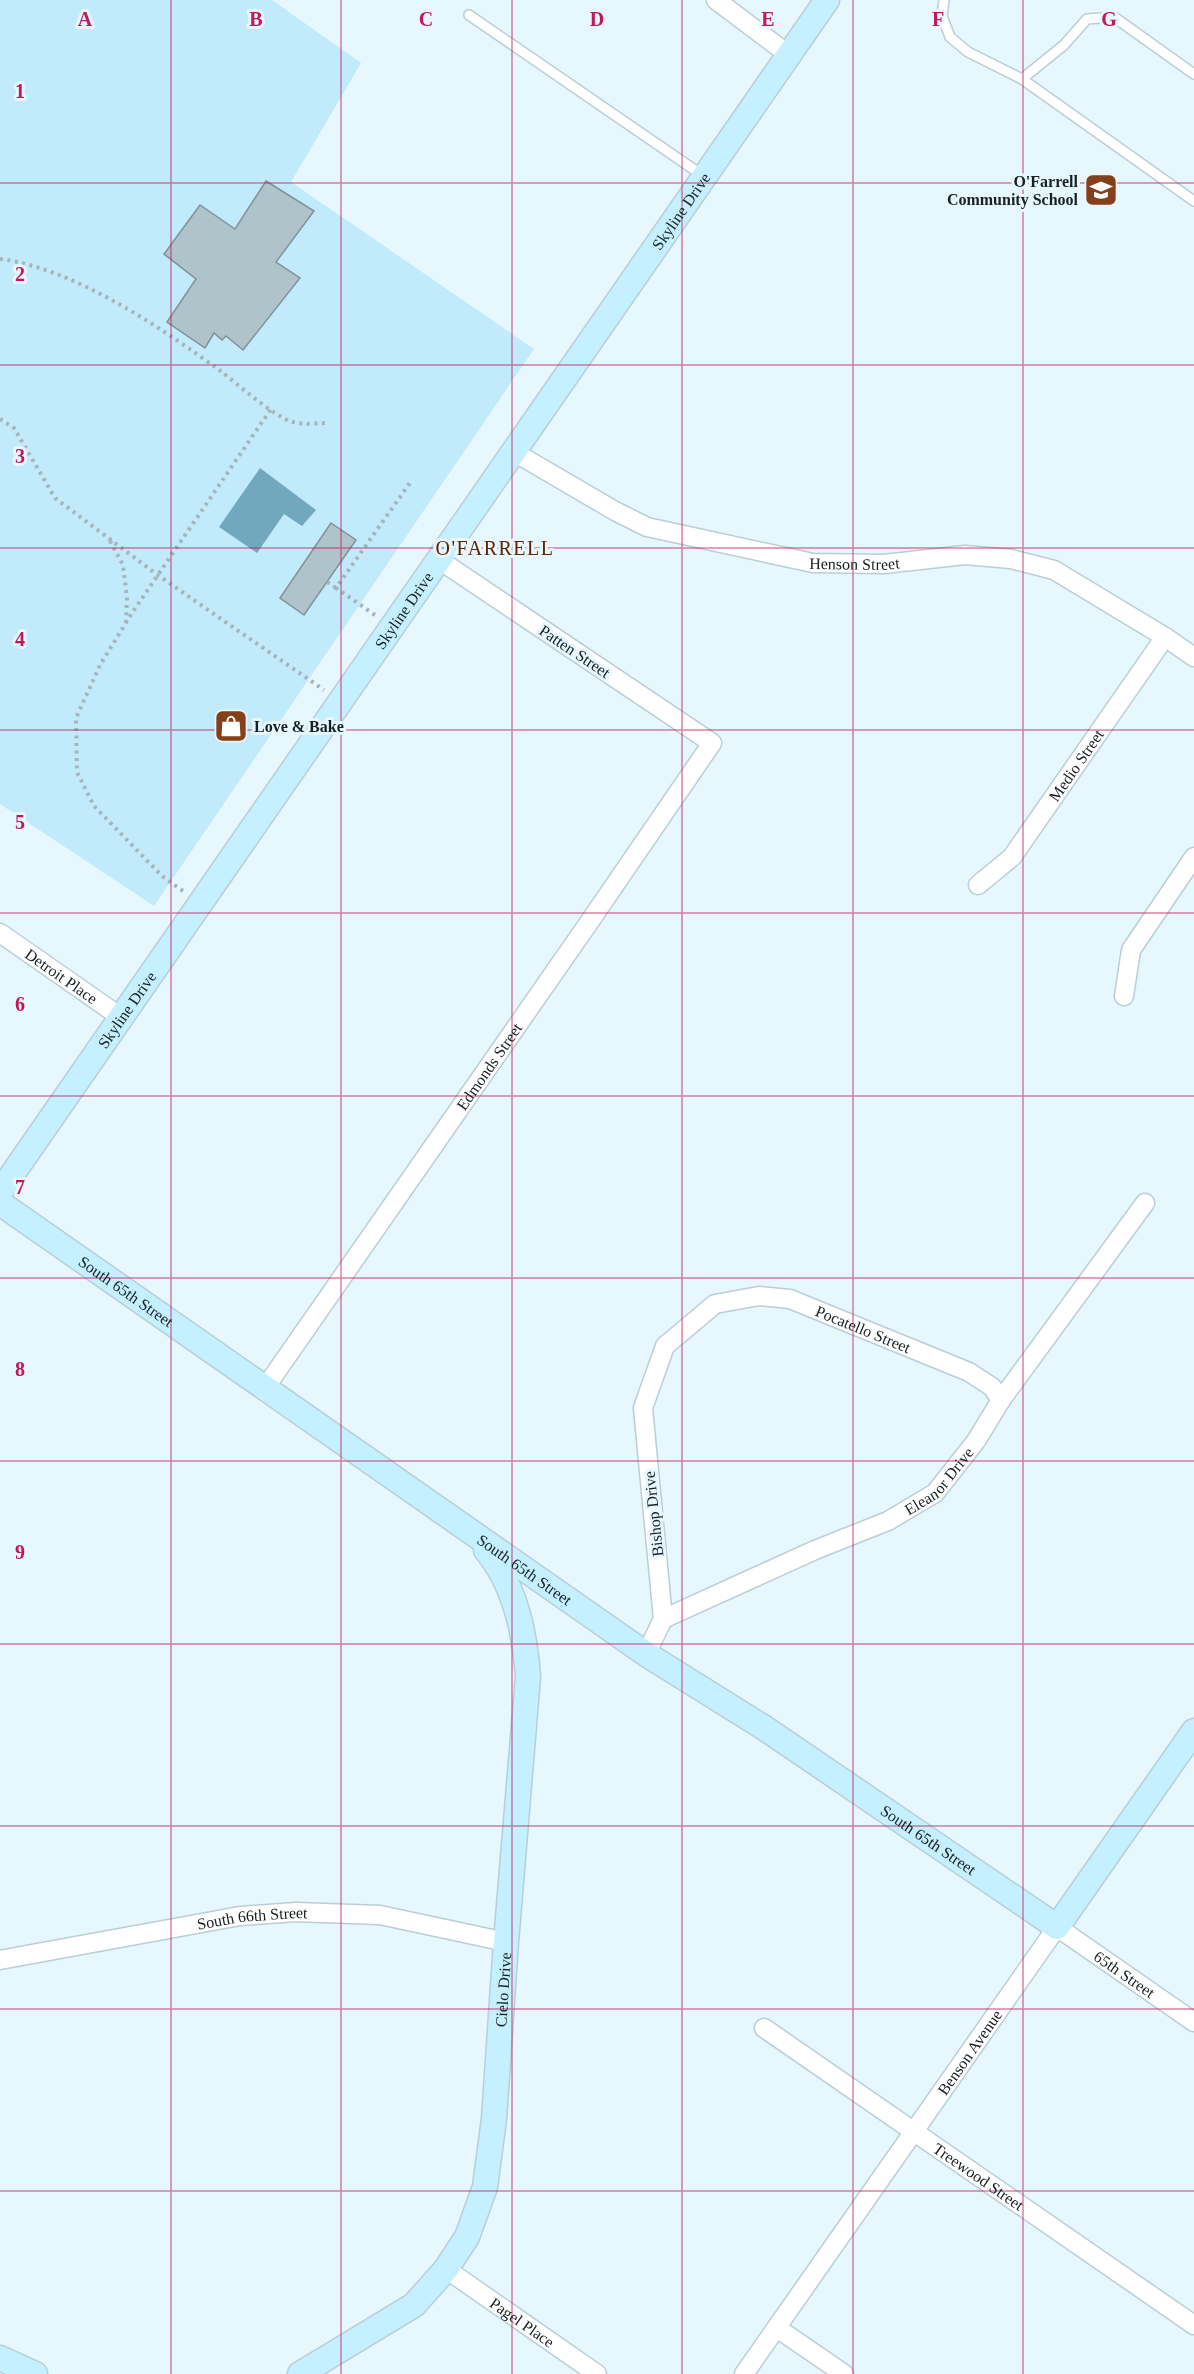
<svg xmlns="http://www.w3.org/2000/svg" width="1194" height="2374" viewBox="0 0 1194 2374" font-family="Georgia,serif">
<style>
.green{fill:#c1eafb}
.water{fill:#72a8be}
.building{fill:#afc3cb;stroke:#7f929a;stroke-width:1.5}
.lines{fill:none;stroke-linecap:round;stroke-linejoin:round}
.lane-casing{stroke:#baced6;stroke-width:12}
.street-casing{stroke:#baced6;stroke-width:21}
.secondary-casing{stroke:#baced6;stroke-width:27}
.path{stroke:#a6b5ba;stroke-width:4;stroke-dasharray:3 4.5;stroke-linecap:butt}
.lane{stroke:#fff;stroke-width:9}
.street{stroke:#fff;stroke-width:18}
.secondary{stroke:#c4f0ff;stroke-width:24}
.grid{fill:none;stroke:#c2185b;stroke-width:1.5;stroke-opacity:0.55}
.labels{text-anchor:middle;stroke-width:6;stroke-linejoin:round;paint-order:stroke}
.poi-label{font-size:16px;font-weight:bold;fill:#182023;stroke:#e6f7fe;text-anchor:end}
.street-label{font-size:16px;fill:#182023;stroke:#e6f7fe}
.quarter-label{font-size:20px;letter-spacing:1.5px;fill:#602200;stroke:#e6f7fe}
.grid-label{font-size:20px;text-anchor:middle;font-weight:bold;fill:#c2185b;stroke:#e6f7fe;stroke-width:6;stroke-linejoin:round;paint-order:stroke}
</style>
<rect width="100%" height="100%" fill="#e6f7fe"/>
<path class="green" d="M0,0H272L361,63L291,182L534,349L154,906L0,804Z"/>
<path class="water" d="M260,468L316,510L302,526L284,514L257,553L219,527Z"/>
<g class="building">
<path d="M266,181L314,211L276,262L300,278L243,350L226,336L222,340L214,333L205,348L167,322L196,279L164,254L200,205L235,229Z"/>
<path d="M331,523L356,540L304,615L280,598Z"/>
</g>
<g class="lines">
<g class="lane-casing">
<g id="lane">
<path d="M944,0L942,16L950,37L968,52L1022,79L1194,201"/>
<path d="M469,15L702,175"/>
<path d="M1022,79L1064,45L1087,19L1114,17L1194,74"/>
</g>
</g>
<g class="street-casing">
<g id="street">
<path d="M716,0L789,55"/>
<path id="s1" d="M514,452L615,511L647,527L813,563L884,564L965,555L1011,559L1054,570L1165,637L1194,657"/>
<path id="s2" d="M978,885L1012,857L1165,637"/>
<path id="s3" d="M0,933L122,1018"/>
<path d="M1124,996L1131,950L1194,857"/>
<path id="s4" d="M265,1388L590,921L712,743L438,559"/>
<path id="s5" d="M663,1619L643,1408L665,1346L715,1304L759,1296L790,1299L969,1372L992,1387L1001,1400"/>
<path id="s6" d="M646,1654L663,1619L815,1550L888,1521L935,1493L976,1441L1001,1400L1145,1203"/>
<path id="s7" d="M0,1960L240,1916L296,1912L380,1915L506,1942"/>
<path id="s8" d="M764,2028L1194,2325"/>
<path id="s9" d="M446,2269L597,2374"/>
<path d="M777,2328L844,2374"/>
<path id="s10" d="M744,2374L1057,1927L1194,2022"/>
</g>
</g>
<g class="secondary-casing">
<g id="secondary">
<path id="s11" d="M0,1192L827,0"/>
<path id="s12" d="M0,1203L646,1654L763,1727L1057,1927L1194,1731"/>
<path d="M0,2358L35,2374"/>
<path id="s13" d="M300,2374L414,2305L446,2269L467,2237L485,2187L494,2119L506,1942L528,1677C525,1632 515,1585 486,1550"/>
</g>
</g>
<g class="path">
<path d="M0,259C74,268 163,329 222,372C237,384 276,418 293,422C304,425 318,423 329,423"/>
<path d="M0,419L14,428L55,498L159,576L324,690"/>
<path d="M110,541L123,565L127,598L126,623"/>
<path d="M327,582L336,588"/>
<path d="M375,615L336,588L412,480"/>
<path d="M183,891L162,876L94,806L77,772L76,718L100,665L132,613L271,409"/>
</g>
<use href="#lane" class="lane"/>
<use href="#street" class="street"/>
<use href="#secondary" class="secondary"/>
</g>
<path class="grid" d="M171,0V2374M341,0V2374M512,0V2374M682,0V2374M853,0V2374M1023,0V2374M0,183H1194M0,365H1194M0,548H1194M0,730H1194M0,913H1194M0,1096H1194M0,1278H1194M0,1461H1194M0,1644H1194M0,1826H1194M0,2009H1194M0,2191H1194"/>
<defs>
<g id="school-square" transform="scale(1.725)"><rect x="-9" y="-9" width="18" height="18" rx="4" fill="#853f1a" stroke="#e6f7fe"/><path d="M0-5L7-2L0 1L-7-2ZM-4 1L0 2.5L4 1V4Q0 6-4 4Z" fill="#fff"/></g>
<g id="shop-square" transform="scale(1.725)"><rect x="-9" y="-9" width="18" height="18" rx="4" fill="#853f1a" stroke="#e6f7fe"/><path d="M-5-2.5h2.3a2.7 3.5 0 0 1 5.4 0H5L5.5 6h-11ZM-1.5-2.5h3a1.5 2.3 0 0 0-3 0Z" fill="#fff"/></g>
</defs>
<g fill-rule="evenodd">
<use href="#school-square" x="1101" y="190"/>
<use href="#shop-square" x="231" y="726"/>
</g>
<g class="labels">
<g class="poi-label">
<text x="1078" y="187">O'Farrell<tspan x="1078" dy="18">Community School</tspan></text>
<text x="254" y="732" text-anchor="start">Love &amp; Bake</text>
</g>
<g class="street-label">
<text dy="6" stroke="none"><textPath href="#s11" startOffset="1194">Skyline Drive</textPath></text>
<text dy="6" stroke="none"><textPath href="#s1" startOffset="364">Henson Street</textPath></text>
<text dy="6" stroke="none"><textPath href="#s11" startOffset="708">Skyline Drive</textPath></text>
<text transform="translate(575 651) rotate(34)" y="6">Patten Street</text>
<text dy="6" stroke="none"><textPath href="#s2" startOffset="156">Medio Street</textPath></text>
<text dy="6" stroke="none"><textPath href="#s3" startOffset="75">Detroit Place</textPath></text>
<text dy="6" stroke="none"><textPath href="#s11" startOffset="222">Skyline Drive</textPath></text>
<text dy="6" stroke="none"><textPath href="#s4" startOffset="392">Edmonds Street</textPath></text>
<text dy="6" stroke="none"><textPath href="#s12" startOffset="154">South 65th Street</textPath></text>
<text dy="6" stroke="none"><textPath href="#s5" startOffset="498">Pocatello Street</textPath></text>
<text dy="6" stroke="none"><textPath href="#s6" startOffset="350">Eleanor Drive</textPath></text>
<text transform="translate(653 1514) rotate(-96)" y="6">Bishop Drive</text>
<text dy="6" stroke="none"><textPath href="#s12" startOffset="640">South 65th Street</textPath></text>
<text dy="6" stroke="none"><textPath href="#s12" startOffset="1126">South 65th Street</textPath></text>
<text dy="6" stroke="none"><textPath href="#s7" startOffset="256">South 66th Street</textPath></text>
<text dy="6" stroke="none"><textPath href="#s10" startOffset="628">65th Street</textPath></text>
<text dy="6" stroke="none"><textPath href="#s13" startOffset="471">Cielo Drive</textPath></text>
<text dy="6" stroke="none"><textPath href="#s10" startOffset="393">Benson Avenue</textPath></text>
<text dy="6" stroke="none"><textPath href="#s8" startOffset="261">Treewood Street</textPath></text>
<text dy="6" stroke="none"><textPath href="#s9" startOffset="93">Pagel Place</textPath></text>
</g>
<g class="quarter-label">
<text x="495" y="555">O'FARRELL</text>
</g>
</g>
<g class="grid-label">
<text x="85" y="26">A</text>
<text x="256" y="26">B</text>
<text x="426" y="26">C</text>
<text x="597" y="26">D</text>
<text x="768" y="26">E</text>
<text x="938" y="26">F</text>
<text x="1109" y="26">G</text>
<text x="20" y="98">1</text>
<text x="20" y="281">2</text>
<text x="20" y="463">3</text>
<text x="20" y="646">4</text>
<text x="20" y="829">5</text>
<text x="20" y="1011">6</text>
<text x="20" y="1194">7</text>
<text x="20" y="1376">8</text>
<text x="20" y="1559">9</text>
</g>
</svg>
